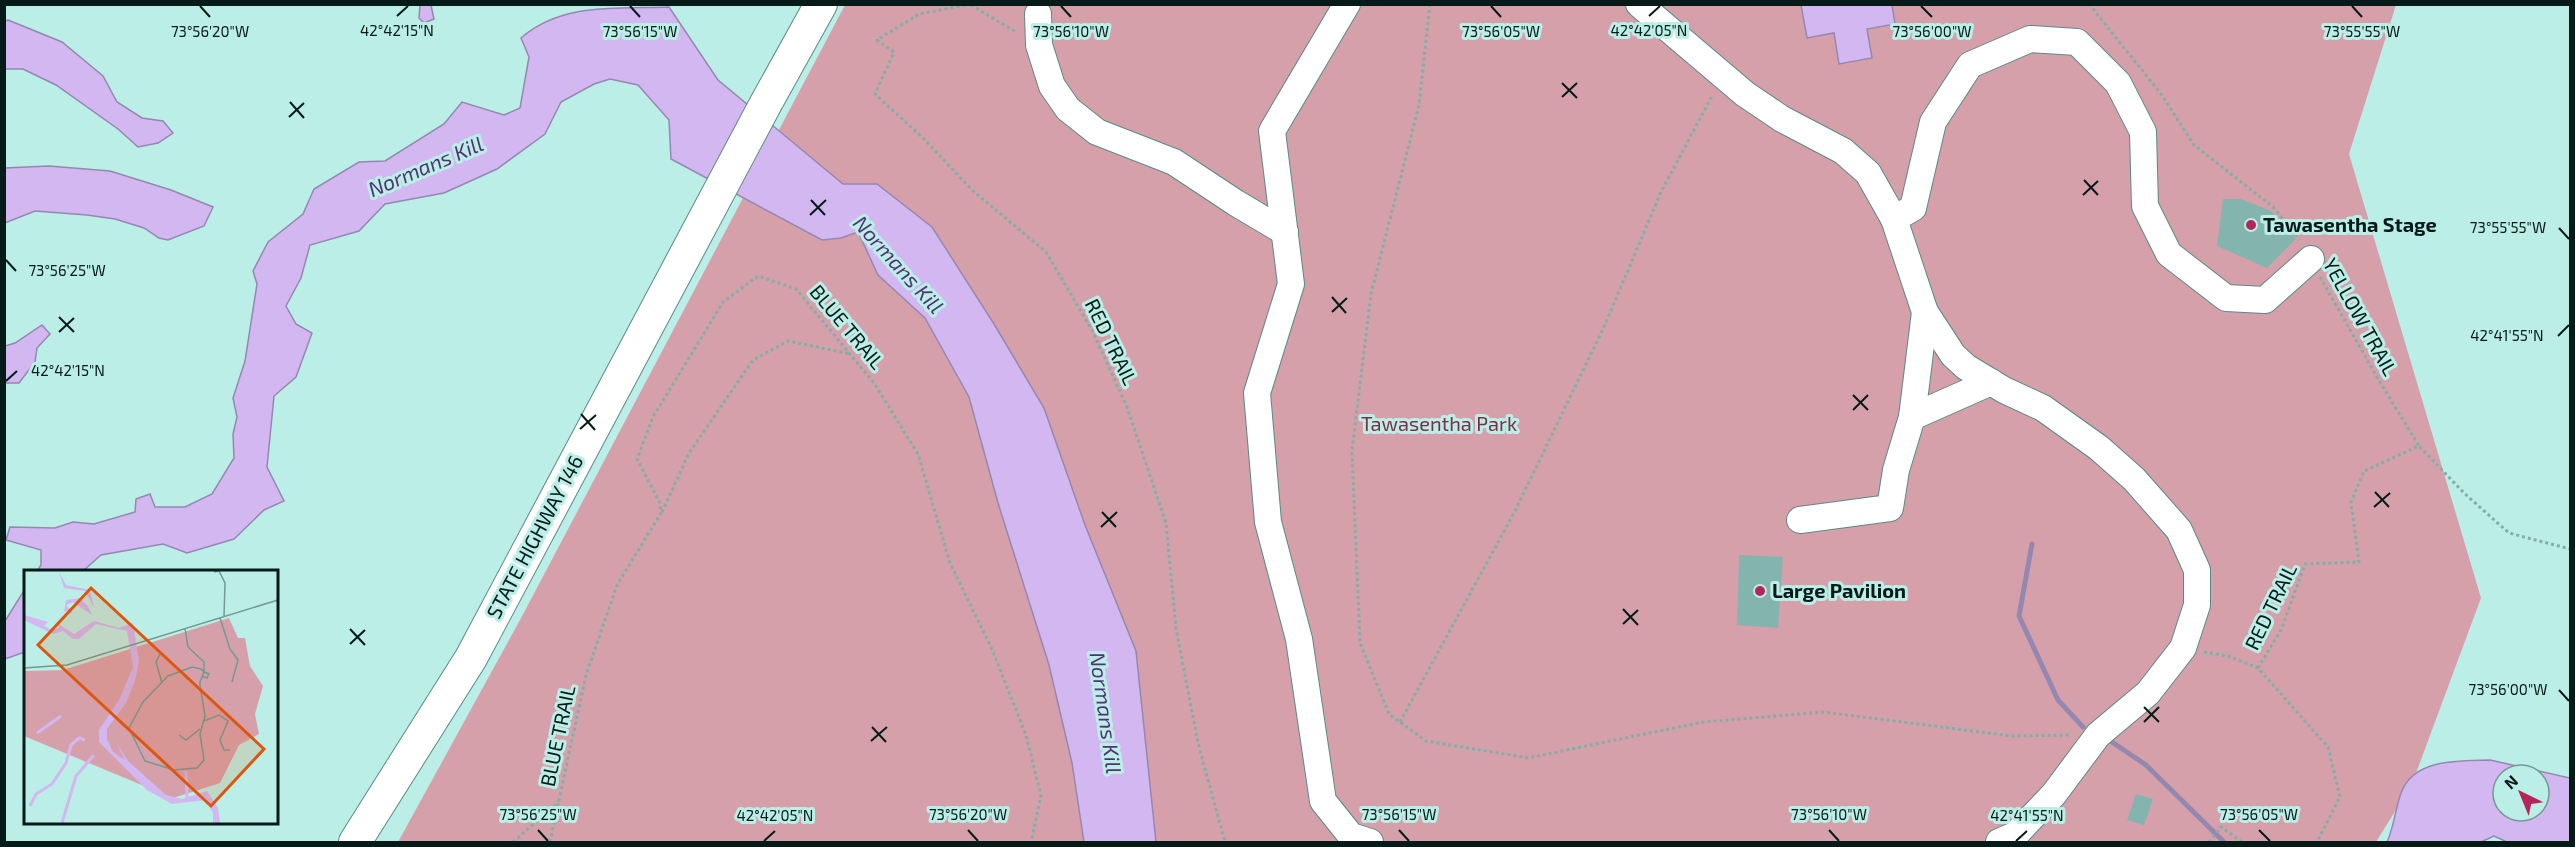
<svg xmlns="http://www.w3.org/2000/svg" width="2575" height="847" viewBox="0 0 2575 847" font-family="'Exo 2',sans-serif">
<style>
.green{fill:#d6a0ab}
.water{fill:#d2b7f1;stroke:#9588b0;stroke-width:1.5;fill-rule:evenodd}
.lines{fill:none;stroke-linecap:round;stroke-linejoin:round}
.stream{stroke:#9588b0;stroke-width:5}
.building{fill:#83b4ae}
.minor-casing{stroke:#5a8a84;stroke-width:28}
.major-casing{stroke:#5a8a84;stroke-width:34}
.path{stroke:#83ada6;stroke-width:3;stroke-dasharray:3 3;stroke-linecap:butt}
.minor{stroke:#fff;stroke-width:26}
.major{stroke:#fff;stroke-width:32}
.ticks{fill:none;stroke:#061a17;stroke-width:2}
.poi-dot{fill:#b52658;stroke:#bbeee6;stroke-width:2}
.labels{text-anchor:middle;stroke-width:6;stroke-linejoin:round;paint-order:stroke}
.poi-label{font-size:20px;font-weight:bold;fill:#061a17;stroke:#bbeee6;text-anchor:start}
.street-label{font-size:20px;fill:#061a17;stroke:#bbeee6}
.park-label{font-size:20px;fill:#7f2d45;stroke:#bbeee6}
.water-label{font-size:21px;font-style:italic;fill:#543175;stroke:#bbeee6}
.inset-river{fill:none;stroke:#d2b7f1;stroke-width:3}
.inset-road{fill:none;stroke:#739993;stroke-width:1.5}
.view{fill:#dd560d;fill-opacity:0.15;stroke:#dd560d;stroke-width:3}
.inset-edge{fill:none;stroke:#061a17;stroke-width:3}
.ticks-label{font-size:15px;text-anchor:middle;fill:#061a17;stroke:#bbeee6;stroke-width:6;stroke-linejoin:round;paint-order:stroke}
</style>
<rect width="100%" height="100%" fill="#bbeee6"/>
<path class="green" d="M845,5H2396L2349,154L2481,598L2412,784L2376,842H398L520,620Z"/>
<g class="water">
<path d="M420,5H431L434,19L424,23L419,18Z"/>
<path d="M1801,5H1892L1895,24L1867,29L1872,58L1839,64L1834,33L1807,38Z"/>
<path d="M669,7L718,80L843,184H877L932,227L994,324L1044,408L1085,525L1136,651L1156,842H1084L1072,763L1049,665L998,503L969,397L925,318L878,275L858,232L841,238L822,240L671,159L669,120L638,85L610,79L594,84L561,102L545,134L497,169L444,193L385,204L359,231L310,245L301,278L286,306L296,324L312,333L296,377L274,396L267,467L284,501L264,510L234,539L187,553L163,544L101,555L83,571H37L41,565V550L6,540L10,527L55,528L73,522L94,524L135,512L136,499L150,494L155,507H185L212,494L234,458L233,434L237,417L233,398L245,361L257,284L253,271L268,242L303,214L314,189L359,162L385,161L444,124L462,102L504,115L520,108L529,57L521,38C562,2 618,9 669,7Z"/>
<path d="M8,20L62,42L103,76L117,102L142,118L163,121L173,133L158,143L138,147L118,129L56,85L23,69H5V21Z"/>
<path d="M49,166L110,171L171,190L213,207L204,226L168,240L159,238L144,228L115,219L87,215L35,211L5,223V168Z"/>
<path d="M42,325L50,334L37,348L35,362L19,383H5V346L15,343Z"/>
<path d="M25,589V652L5,659V621Z"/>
<path d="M2490,760L2570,778V842H2507L2494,836L2481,842H2387C2394,827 2395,810 2401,793C2414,758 2459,761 2490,760ZM2503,775H2539V811H2503Z"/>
</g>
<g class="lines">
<g class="stream">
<path d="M2032,544L2019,616L2058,700L2083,727"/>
<path d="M2112,742L2146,765L2224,842"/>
</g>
</g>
<g class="building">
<path d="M2223,199H2241L2271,211L2296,239L2267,268L2217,246Z"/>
<path d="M1739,555L1783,557L1778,628L1737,625Z"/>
<path d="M2136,794L2153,799L2144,825L2127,820Z"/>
</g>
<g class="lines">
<g class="minor-casing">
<g id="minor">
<path d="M1347,4L1272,131L1291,284L1257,393L1268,522L1299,639L1323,801L1351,836L1370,842"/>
<path d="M1639,4L1745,94L1782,119L1843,151L1868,173L1894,219L1925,312L1953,355L1966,367L2004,390L2043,408L2099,448L2134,479L2179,530L2197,570V605L2183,648L2148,693L2098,735L2054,794L2015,835L1999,842"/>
<path d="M1038,14L1039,45L1052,86L1068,109L1097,132L1174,162L1236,203L1285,232"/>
<path d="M1894,219L1913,208L1933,122L1970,65L2030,39L2077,42L2118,83L2143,132L2145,206L2169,254L2226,298L2265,300L2311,259"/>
<path d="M1912,417L1991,382"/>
<path d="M1800,520L1890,508L1896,470L1912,417L1925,312"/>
</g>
</g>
<g class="major-casing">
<path id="major" d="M355,842L471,658L765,105L821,4"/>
</g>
<g class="path">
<path d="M971,4L919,14L877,40L894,52L875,94L924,139L972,190L1046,252L1092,330L1127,407L1166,523L1176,628L1198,743L1225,842"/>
<path d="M1430,4L1419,105L1371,294L1352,451L1360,643L1389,714L1426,741L1528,758L1703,722L1823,712L2012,736L2071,735"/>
<path d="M2089,4L2161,94L2194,145L2273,207L2300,240"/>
<path d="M971,5L1016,32"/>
<path d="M2320,277L2378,379L2419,446"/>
<path d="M662,512L689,453L753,360L788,341L851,354"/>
<path d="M2204,652L2228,656L2258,668L2328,747L2340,797L2317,842"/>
<path d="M2258,668L2281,630L2305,564L2359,562L2351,502L2364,471L2419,446L2464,493L2509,533L2570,549"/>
<path d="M1400,722L1514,513L1604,327L1661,192L1712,96"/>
<path d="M513,842L559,802"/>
<path d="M550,842L586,675L617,585L661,513L660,503L637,459L653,417L723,302L758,276L796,289L874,383L918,454L950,563L991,647L1026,735L1041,796L1031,842"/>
<path d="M2209,842L2221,827L2242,842"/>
</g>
<use href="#minor" class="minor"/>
<use href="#major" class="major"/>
</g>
<path class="ticks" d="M200,6L210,17M630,6L640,17M1061,6L1071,17M1491,6L1501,17M1921,6L1932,17M2352,6L2362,17M397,16L408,6M1649,16L1660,6M1562,83L1577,98M1562,97L1577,83M290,102L304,118M289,117L304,103M2084,180L2098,195M2083,195L2098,181M811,200L825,215M810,215L826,200M2559,228L2569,239M6,260L16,271M1332,297L1346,313M1332,312L1347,298M59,317L74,332M59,332L74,318M2558,336L2569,325M6,381L17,371M1853,395L1868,410M1853,410L1868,395M581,414L595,430M580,429L596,415M2375,492L2389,507M2374,507L2390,493M1102,512L1116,527M1101,527L1117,512M1623,609L1638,625M1623,624L1638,610M350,629L365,645M350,644L365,630M2559,690L2569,701M2144,707L2159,722M2144,722L2159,707M872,727L886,742M871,741L887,727M538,830L548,841M968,830L978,841M1399,830L1409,841M1829,830L1839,841M2259,830L2270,841M764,841L775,831M2016,841L2027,831"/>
<g class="poi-dot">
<circle cx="2251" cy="225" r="6"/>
<circle cx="1760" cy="591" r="6"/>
</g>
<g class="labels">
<g class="poi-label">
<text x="2263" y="232">Tawasentha Stage</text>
<text x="1772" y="598">Large Pavilion</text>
</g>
<g class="street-label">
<text transform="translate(2360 317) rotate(61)" y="7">YELLOW TRAIL</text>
<text transform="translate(847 327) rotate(50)" y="7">BLUE TRAIL</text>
<text transform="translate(1111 342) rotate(64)" y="7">RED TRAIL</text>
<text transform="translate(535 537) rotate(-62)" y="7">STATE HIGHWAY 146</text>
<text transform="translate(2271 607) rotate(-64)" y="7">RED TRAIL</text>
<text transform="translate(558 736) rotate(-78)" y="7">BLUE TRAIL</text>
</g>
<g class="park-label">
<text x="1439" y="431">Tawasentha Park</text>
</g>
<g class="water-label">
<text transform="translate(426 167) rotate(-23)" y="7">Normans Kill</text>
<text transform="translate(898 265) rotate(48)" y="7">Normans Kill</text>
<text transform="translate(1105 713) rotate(82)" y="7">Normans Kill</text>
</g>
</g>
<g transform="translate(24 570)">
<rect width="254" height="254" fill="#bbeee6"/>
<path d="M205,48L214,68H221L226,96L239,116L231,144L235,164L215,175L196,213L149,228L0,166V101L39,100Z" fill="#d6a0ab"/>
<path d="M35,2L42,15L66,20L70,38L61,21L40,18ZM56,28L64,36L68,45L49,32L42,35L49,43L40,41L42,30ZM0,45L24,52L20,56L28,60L34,58L35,54L50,64L70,51L95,58L109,53L115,91L111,111L102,133L83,159V169L89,182L101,190L93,174L104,191L142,225L158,229L183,221L194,238L196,253H189V243L182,230L148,234L123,220L75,172V160L96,128L109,97L103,61L72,54L55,69H49L39,61L29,64L0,50Z" fill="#d2b7f1"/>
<path class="inset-river" d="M13,163L37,146M162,201L163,228M6,236L12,224L28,214L42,193L47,175L55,168L61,170M38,253L52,206L70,185"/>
<path class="inset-road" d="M190,2L195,1L201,13L200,47M196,48L206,79L214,90L208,112M161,58L164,77L180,92V102L176,112V115L181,146L176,164L180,190L173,198L150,200L121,191L105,158L119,132L144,106L168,97L177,99L180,102L185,104L183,108L178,106M136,84L132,92L138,113M0,98L43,95L254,30M180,151L195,145L204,151L196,170L200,180H206M155,165L162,170L176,159"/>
<path class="view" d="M67,18L240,179L187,236L14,75Z"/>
<rect width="254" height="254" class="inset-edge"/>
</g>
<g class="ticks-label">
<text x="397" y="36">42°42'15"N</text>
<text x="1649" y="36">42°42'05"N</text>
<text x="640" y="37">73°56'15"W</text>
<text x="1071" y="37">73°56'10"W</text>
<text x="2362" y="37">73°55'55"W</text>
<text x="210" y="37">73°56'20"W</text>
<text x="1501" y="37">73°56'05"W</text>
<text x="1932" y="37">73°56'00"W</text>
<text x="2508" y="233">73°55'55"W</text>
<text x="67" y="276">73°56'25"W</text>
<text x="2507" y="341">42°41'55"N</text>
<text x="68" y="376">42°42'15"N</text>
<text x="2508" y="695">73°56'00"W</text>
<text x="538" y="820">73°56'25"W</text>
<text x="968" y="820">73°56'20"W</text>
<text x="1399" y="820">73°56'15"W</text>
<text x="1829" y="820">73°56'10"W</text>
<text x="2259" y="820">73°56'05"W</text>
<text x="775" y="821">42°42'05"N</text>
<text x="2027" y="821">42°41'55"N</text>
</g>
<rect width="2575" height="847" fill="none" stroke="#061a17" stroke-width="12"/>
<g transform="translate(2521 793) rotate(317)"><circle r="28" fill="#bbeee6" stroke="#739993" stroke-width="1.5"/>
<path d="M0-4.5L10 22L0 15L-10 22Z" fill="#b52658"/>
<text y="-9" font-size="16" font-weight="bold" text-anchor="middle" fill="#061a17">N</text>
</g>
</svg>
